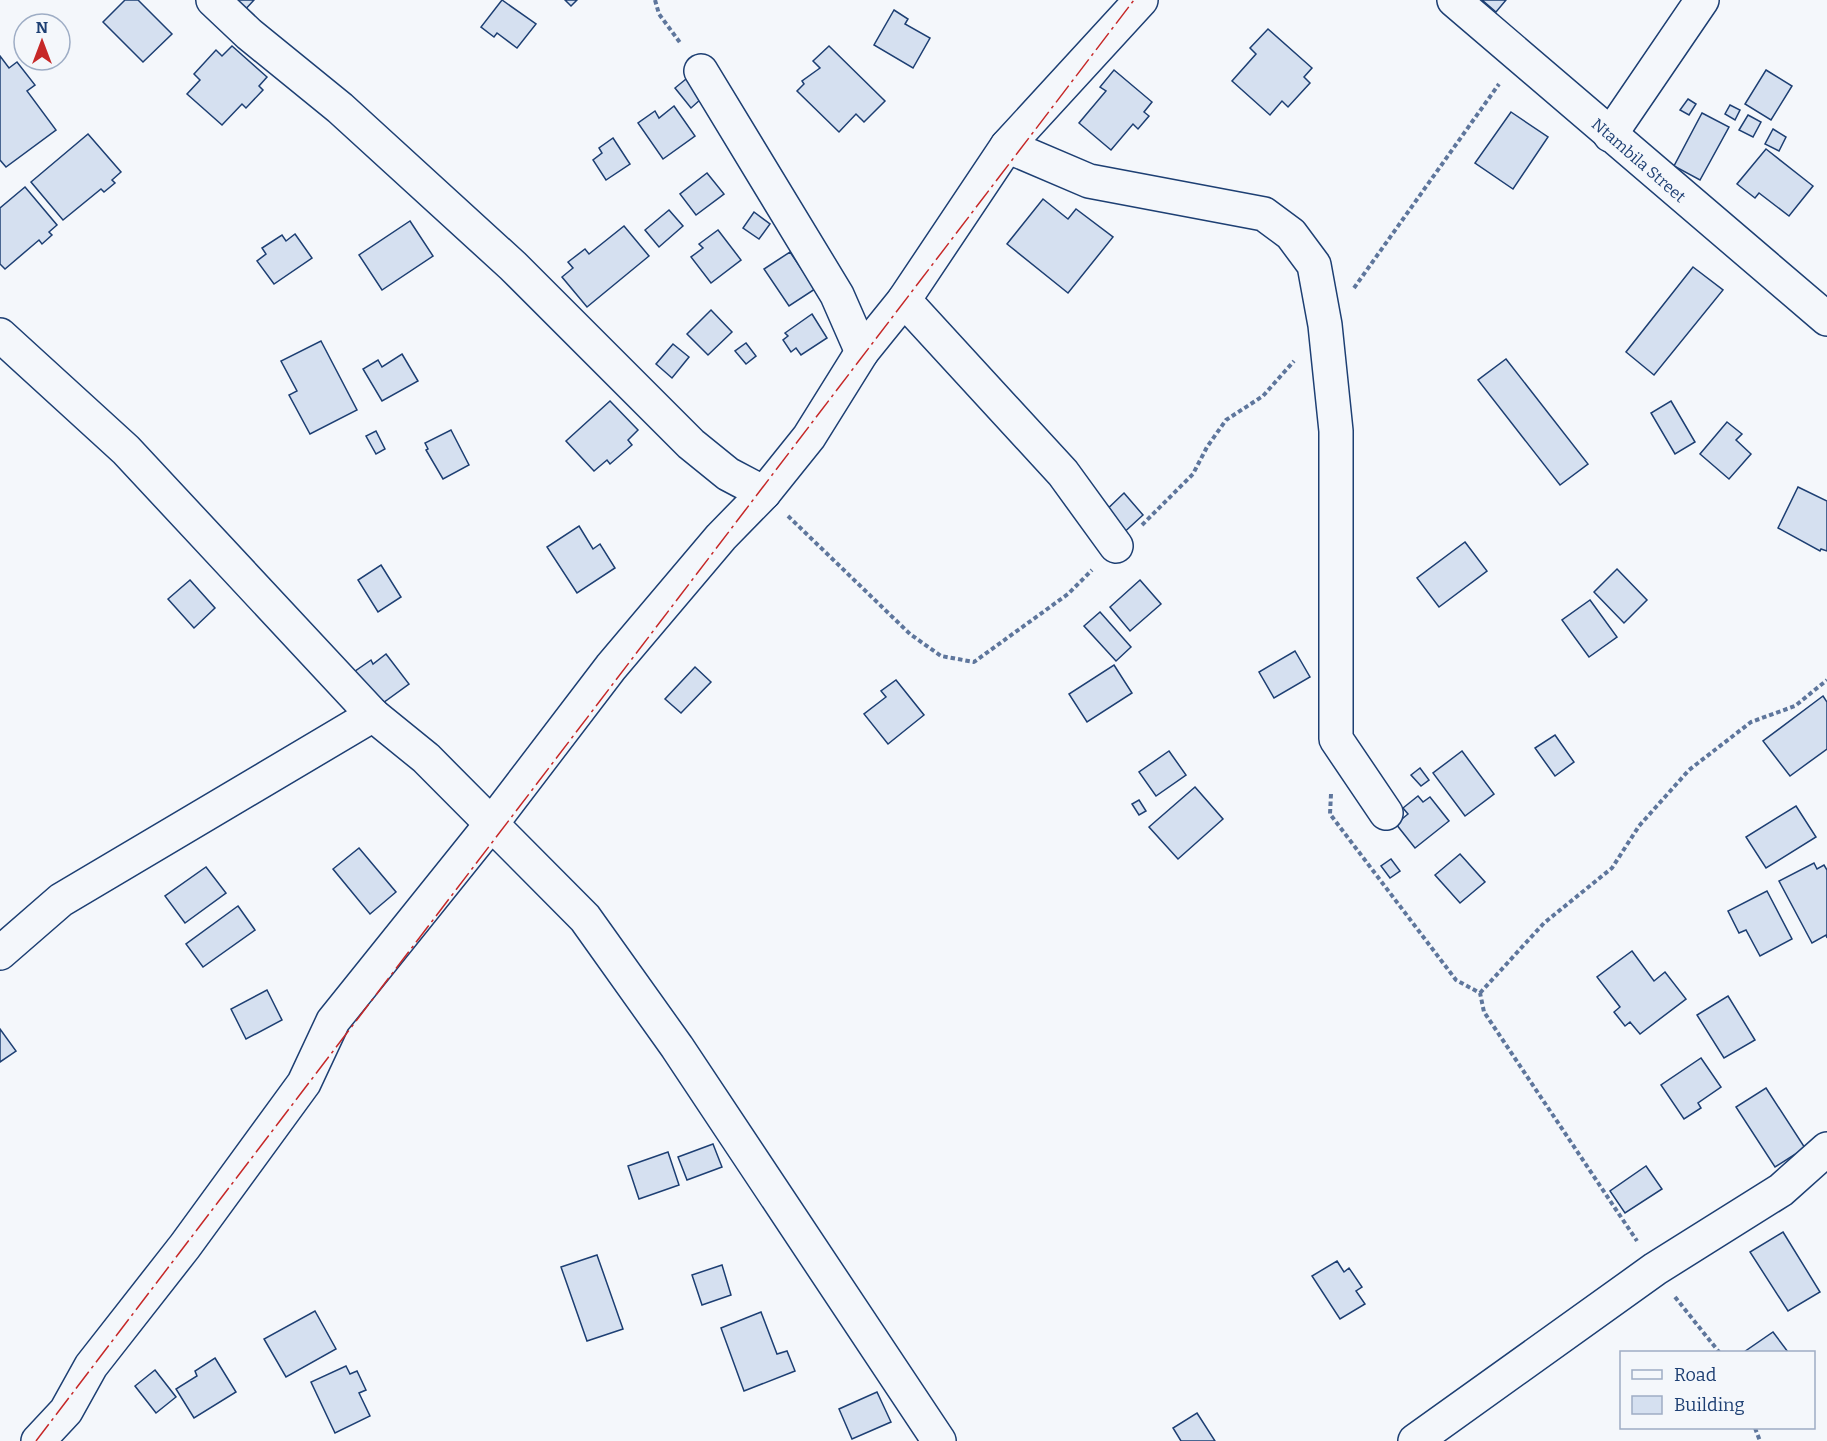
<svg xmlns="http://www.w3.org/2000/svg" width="1827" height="1441" viewBox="0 0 1827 1441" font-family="Bitter,serif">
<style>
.building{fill:#d5e0f0;stroke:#1d3f73;stroke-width:1.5}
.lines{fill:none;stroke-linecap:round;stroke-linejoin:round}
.minor-casing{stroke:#1d3f73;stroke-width:36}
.path{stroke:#5e769c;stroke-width:4;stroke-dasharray:4.5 3;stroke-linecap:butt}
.minor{stroke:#f4f7fb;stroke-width:33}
.power{stroke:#c62828;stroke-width:1.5;stroke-dasharray:21 4.5 3 4.5;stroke-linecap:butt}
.labels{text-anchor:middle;stroke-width:4.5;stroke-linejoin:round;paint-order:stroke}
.street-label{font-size:16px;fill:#1d3f73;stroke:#f4f7fb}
</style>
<rect width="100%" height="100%" fill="#f4f7fb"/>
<g class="building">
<path d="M125,0H138L172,34L143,62L103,22Z"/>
<path d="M228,0H254L242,13Z"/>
<path d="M502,0L536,24L517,48L497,33L494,37L481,27Z"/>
<path d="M565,0H577L571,6Z"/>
<path d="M1482,0H1506L1496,12Z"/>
<path d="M894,10L908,19L905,24L930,38L913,68L874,45Z"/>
<path d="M1268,29L1312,68L1304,77L1310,83L1288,107L1282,101L1270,115L1232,81L1256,54L1250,48Z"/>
<path d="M232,46L267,77L259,86L263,90L246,108L242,104L222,125L187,94L200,80L194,74L216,50L222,56Z"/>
<path d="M829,46L885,101L864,122L856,114L839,132L797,91L804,84L802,81L820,68L813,61Z"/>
<path d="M0,56L9,68L17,62L35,85L27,91L56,130L6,167L0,160Z"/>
<path d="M1114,70L1152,102L1144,112L1149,116L1138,129L1133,124L1111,150L1079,123L1106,91L1100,87Z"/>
<path d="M1766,70L1792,86L1771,120L1745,104Z"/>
<path d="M686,79L701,99L691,108L675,88Z"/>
<path d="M1688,99L1696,104L1689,115L1680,110Z"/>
<path d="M1730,105L1740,110L1735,120L1725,114Z"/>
<path d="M674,106L695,136L663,159L638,123L655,111L659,118Z"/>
<path d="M1511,112L1548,137L1513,189L1475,163Z"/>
<path d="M1702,113L1729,127L1700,180L1674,166Z"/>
<path d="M1748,115L1761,122L1753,137L1739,130Z"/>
<path d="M1773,129L1786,137L1779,151L1765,144Z"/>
<path d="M88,134L121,172L112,180L115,183L104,192L101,189L63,220L31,182Z"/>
<path d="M613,138L630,164L606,180L593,160L602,153L599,148Z"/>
<path d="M1766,149L1813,186L1789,216L1759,193L1755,198L1737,184Z"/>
<path d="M707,173L724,194L696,215L680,194Z"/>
<path d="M25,187L57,225L49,232L52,235L42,244L39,240L5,269L0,264V208Z"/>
<path d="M1043,199L1068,219L1076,209L1113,237L1068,293L1007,244Z"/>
<path d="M669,210L683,226L659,247L645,230Z"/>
<path d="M754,212L770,224L759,239L743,228Z"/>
<path d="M410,221L433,256L382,290L359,255Z"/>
<path d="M624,226L649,256L587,307L562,277L573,268L568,262L585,249L589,254Z"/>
<path d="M718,230L741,260L711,283L691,257L703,248L699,244Z"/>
<path d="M295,234L312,258L274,284L257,261L266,254L262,248L282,235L286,241Z"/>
<path d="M790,252L815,289L789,306L764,269Z"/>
<path d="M1693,267L1723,290L1654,375L1626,352Z"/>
<path d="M711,310L732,332L708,355L687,334Z"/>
<path d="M812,314L827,338L801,355L796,348L791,352L783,340L788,336L785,333Z"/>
<path d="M321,341L357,410L310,434L289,395L297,391L281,361Z"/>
<path d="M746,343L756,356L746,364L735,351Z"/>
<path d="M673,344L689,357L672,378L656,364Z"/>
<path d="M402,354L418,381L382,401L363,369L378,360L382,367Z"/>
<path d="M1506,359L1588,464L1560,485L1478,380Z"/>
<path d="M610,401L638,430L628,440L632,445L610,464L607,460L594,471L566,441Z"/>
<path d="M1671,401L1695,442L1675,454L1651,413Z"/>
<path d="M1727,422L1742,434L1736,440L1751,454L1729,479L1700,454Z"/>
<path d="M451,430L469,465L443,479L426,450L428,449L425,443Z"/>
<path d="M376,431L385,449L376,454L366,436Z"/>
<path d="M1798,487L1827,501V551L1821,549L1820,551L1778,528Z"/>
<path d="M1124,493L1143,515L1119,537L1100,516Z"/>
<path d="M579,526L593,549L600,544L615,568L577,593L547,547Z"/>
<path d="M1465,542L1487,571L1439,607L1417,578Z"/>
<path d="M381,565L401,597L378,612L358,580Z"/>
<path d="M1617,569L1647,600L1624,623L1594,592Z"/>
<path d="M190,580L215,608L194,628L168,599Z"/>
<path d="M1140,580L1161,604L1130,631L1110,607Z"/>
<path d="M1590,600L1617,637L1589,657L1562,620Z"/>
<path d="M1100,612L1131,647L1116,661L1084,626Z"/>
<path d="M1295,651L1310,677L1274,698L1259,672Z"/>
<path d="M386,654L409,684L376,708L351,674L371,660L373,664Z"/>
<path d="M1114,665L1132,693L1087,722L1069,694Z"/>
<path d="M695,667L711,682L681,713L665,699Z"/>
<path d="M896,680L924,715L888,744L864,714L886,697L881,691Z"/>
<path d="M1823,696L1827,702V749L1790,776L1763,741Z"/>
<path d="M1555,735L1574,762L1555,776L1535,748Z"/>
<path d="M1169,751L1186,775L1156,796L1139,772Z"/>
<path d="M1462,751L1494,794L1465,816L1433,773Z"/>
<path d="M1420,768L1429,780L1421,786L1411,775Z"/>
<path d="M1195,787L1223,819L1178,859L1149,827Z"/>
<path d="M1418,796L1423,802L1430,797L1449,821L1415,848L1396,824L1408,814L1403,808Z"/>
<path d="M1139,800L1146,811L1139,815L1132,804Z"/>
<path d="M1796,806L1816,837L1766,868L1746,837Z"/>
<path d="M359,848L396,892L370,914L333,869Z"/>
<path d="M1460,854L1485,882L1460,903L1435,875Z"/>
<path d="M1391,859L1400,871L1390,878L1381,866Z"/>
<path d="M1814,863L1817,869L1824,865L1827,870V938L1826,935L1812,943L1779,881Z"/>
<path d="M206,867L226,893L185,923L165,896Z"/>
<path d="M1767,891L1792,939L1760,956L1746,930L1739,933L1728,911Z"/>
<path d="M238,906L255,930L203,967L186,944Z"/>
<path d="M1632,951L1654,981L1665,972L1686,999L1640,1034L1630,1022L1625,1026L1614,1012L1620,1007L1597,977Z"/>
<path d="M267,990L282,1020L246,1039L231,1009Z"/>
<path d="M1728,996L1755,1040L1724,1058L1697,1015Z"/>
<path d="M0,1029L16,1051L0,1062Z"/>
<path d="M1701,1058L1721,1087L1698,1103L1701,1108L1684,1119L1661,1085Z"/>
<path d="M1766,1088L1805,1148L1775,1167L1736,1107Z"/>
<path d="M713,1144L722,1167L687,1180L678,1157Z"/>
<path d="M668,1152L679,1185L639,1199L628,1166Z"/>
<path d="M1646,1166L1662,1189L1625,1213L1610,1191Z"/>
<path d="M1783,1232L1820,1292L1788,1311L1750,1252Z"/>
<path d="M597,1255L623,1329L587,1341L561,1267Z"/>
<path d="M1337,1261L1344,1272L1349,1268L1362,1287L1356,1291L1365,1304L1340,1319L1312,1276Z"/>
<path d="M722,1265L731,1295L702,1305L692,1275Z"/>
<path d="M315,1311L336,1349L286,1377L264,1339Z"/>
<path d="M761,1312L777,1354L787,1351L795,1371L744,1391L721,1328Z"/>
<path d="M1773,1332L1788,1352H1744Z"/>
<path d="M215,1358L236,1392L194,1418L176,1389L197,1376L195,1371Z"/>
<path d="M346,1366L350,1374L357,1371L366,1390L359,1393L370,1416L335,1433L311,1382Z"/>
<path d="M155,1370L176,1397L156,1413L135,1386Z"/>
<path d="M877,1392L891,1422L852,1439L839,1409Z"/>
<path d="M1197,1413L1215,1441H1181L1173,1428Z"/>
</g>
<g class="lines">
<g class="minor-casing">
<g id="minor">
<path d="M213,0L249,34L340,108L513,266L691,444L728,474L764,493"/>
<path d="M1454,0L1827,319"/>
<path d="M701,71L837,295L862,352"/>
<path d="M1610,135L1702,0"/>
<path d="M1007,146L1089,181L1264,214L1291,234L1314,265L1325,325L1336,431V739L1386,813"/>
<path d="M904,300L1063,473L1116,546"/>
<path d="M0,335L126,450L373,715L426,758L585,918L677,1047L939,1441"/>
<path d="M0,953L61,900L373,715"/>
<path d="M38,1441L66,1411L91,1366L185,1246L304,1083L333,1021L492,823L611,667L721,537L764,493L809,437L862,352L904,300L1007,146L1141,0"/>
<path d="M1415,1441L1655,1269L1781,1190L1827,1149"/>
</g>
</g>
<g class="path">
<path d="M655,0L659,14L681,44"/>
<path d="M1354,288L1499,84"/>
<path d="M788,516L910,634L941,656L974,662L1068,594L1092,570"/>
<path d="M1142,525L1193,474L1207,447L1226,420L1263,396L1294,361"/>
<path d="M1331,794L1330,814L1456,980L1480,993L1484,1012L1637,1241"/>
<path d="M1480,993L1544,923L1612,868L1639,826L1689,770L1751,722L1795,706L1827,680"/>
<path d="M1675,1297L1719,1352"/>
<path d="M1755,1428L1760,1441"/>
</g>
<use href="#minor" class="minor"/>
<path class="power" d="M36,1441L1134,0"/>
</g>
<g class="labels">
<g class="street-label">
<text transform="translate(1639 160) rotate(41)" y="6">Ntambila Street</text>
</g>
</g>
<rect x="1620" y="1351" width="195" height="78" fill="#f4f7fb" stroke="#9eadc5" stroke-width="1.5"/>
<rect x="1632" y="1370" width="30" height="9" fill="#f4f7fb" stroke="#9eadc5" stroke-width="1.5"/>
<text x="1674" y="1381" font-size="18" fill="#1d3f73">Road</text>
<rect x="1632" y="1396" width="30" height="18" fill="#d5e0f0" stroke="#9eadc5" stroke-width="1.5"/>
<text x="1674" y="1411" font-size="18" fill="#1d3f73">Building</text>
<g transform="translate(42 42)"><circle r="28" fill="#f4f7fb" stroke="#9eadc5" stroke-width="1.5"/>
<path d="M0-4.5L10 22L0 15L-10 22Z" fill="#c62828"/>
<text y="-9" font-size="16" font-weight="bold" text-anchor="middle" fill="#1d3f73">N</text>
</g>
</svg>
